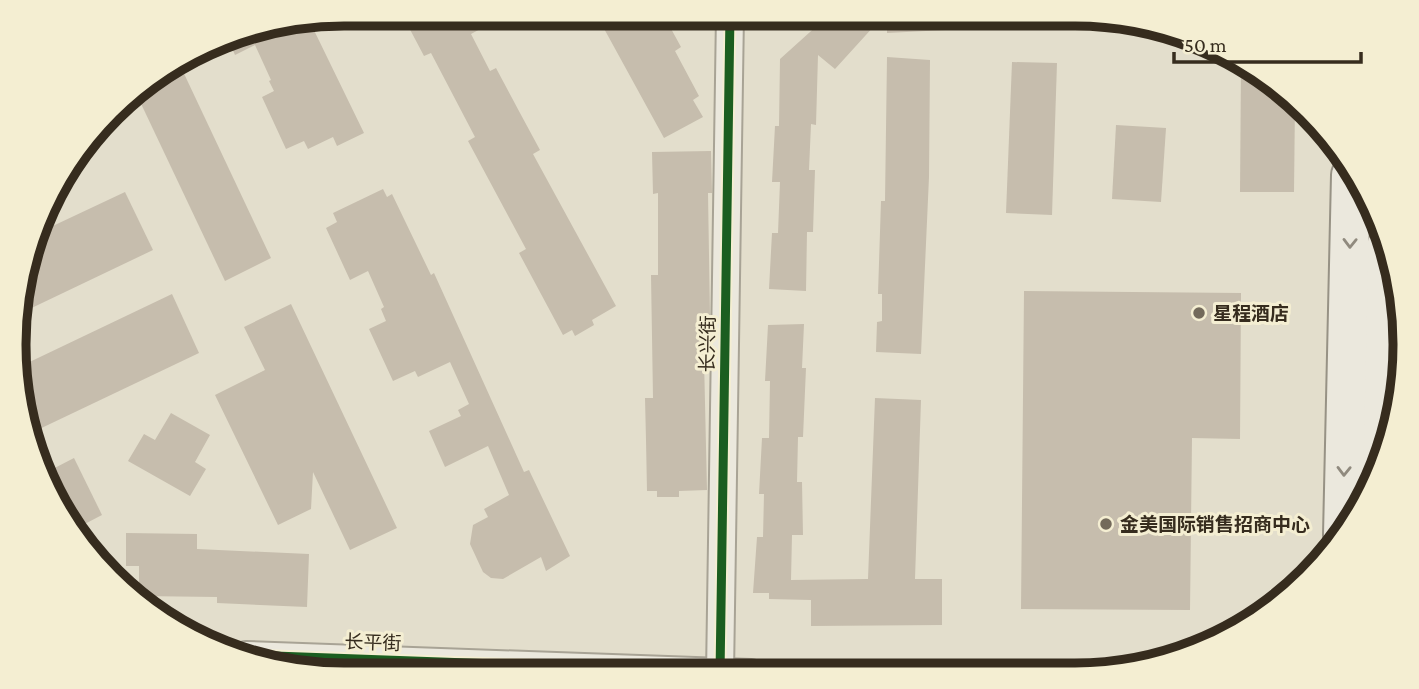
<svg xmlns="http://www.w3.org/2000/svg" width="1419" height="689" viewBox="0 0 1419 689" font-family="'Crimson Pro','Noto Sans SC',serif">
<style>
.building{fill:#c6bdad}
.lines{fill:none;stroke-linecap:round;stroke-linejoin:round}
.street-casing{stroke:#a8a395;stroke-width:30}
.secondary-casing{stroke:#979285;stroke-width:42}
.street{stroke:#ebe8dd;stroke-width:26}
.secondary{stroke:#ebe8dd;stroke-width:38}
.cycleway-casing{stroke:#f4eed2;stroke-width:13}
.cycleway{stroke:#1b5e20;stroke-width:9}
.oneway{stroke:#908a7e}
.poi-dot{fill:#736a5b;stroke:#f4eed2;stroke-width:2.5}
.labels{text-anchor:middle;stroke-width:6;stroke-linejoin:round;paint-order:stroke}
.poi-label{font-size:19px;font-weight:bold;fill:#362c1e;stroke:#f4eed2;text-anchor:start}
.street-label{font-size:19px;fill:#362c1e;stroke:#f4eed2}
.rim{fill:none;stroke:#362c1e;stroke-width:9}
</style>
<rect width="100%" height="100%" fill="#e3decc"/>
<g class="building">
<path d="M416,14H508L471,34L490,71L496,68L520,113L540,150L533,154L616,306L592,320L594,325L575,336L572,330L563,335L519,253L526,249L468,141L475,137L431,53L424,56L405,20Z"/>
<path d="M596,14H663L681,47L675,51L699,96L693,100L703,117L664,138Z"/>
<path d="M830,14H885L835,69L818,55L816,125L811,124L809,170H815L813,232H807L806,291L769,289L772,233H778L780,182H772L775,126H779L780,59Z"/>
<path d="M887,14H944L945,30L887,33Z"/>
<path d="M309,20L364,133L337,146L333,137L308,149L304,141L286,149L262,97L274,91L269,81L271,80L255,45L235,55L227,37L238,32Z"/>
<path d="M887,57L930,60L929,177L921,354L876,352L877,322L882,321V294H878L881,201H885Z"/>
<path d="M1012,62L1057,63L1052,215L1006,213Z"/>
<path d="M179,63L271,258L225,281L135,91L143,83Z"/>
<path d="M1241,66L1295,102L1294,192H1240Z"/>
<path d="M1116,125L1166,128L1161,202L1112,199Z"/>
<path d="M711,151L712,193H708L710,316H703L707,490L679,491V497H657V491H647L646,440L645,398H653L651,275H658V193L653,194L652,152Z"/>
<path d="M383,189L387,197L392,194L431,275L434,273L524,472L529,470L570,556L546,571L541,557L503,579L491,578L483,572L470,544L473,525L488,517L484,509L509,495L488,446L445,467L429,431L461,416L458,410L469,404L450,362L418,377L415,371L393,381L369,329L386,321L381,309L384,307L368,271L350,280L326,228L337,222L333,213Z"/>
<path d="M125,192L153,250L19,314L20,280L40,232Z"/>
<path d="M1024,291L1241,293L1240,439L1192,438L1190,610L1021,609Z"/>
<path d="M172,294L199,353L31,433L17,387V368Z"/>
<path d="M291,304L397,528L350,550L313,472L311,509L278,525L215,395L265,370L244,327Z"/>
<path d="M804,324L802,368H806L803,437H798L797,482H802L803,535H792L791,580L868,579L875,398L921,400L915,579H942V625L811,626V600L769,599V593H753L757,537H763L764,494H759L762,438H769L770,381H765L768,325Z"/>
<path d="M171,413L210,435L195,462L206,469L190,496L128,461L144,434L155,440Z"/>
<path d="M74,458L102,515L75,529L48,491L43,474Z"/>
<path d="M126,533L197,534V549L309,554L307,607L217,603V597L139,596V566H126Z"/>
</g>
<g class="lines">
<g class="street-casing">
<g id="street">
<path d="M246,655L751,673"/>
<path d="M720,674L730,14"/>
</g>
</g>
<g class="secondary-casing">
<g id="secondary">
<path d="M1376,477L1386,247"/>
<path d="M1343,535L1351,175"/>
</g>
</g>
<use href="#street" class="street"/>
<use href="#secondary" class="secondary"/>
<g class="cycleway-casing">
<g id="cycleway">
<path d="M246,655L751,673"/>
<path d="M720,674L730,14"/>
</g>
</g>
<use href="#cycleway" class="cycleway"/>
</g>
<defs><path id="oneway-chevron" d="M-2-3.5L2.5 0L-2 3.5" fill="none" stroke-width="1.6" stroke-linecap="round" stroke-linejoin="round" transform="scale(1.75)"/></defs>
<g class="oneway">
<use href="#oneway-chevron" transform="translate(1350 243) rotate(91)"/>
<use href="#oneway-chevron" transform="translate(1344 471) rotate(91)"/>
</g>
<g class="poi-dot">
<circle cx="1199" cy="313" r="7"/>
<circle cx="1106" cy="524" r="7"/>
</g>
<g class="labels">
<g class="poi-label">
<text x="1213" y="320">星程酒店</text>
<text x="1120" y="531">金美国际销售招商中心</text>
</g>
<g class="street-label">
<text transform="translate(707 344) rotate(-89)" y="7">长兴街</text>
<text transform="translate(373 642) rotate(2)" y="7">长平街</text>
</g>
</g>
<path d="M0 0H1419V689H0ZM344 26H1075A318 318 0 0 1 1393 344V345A318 318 0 0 1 1075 663H344A318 318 0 0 1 26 345V344A318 318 0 0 1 344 26Z" fill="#f4eed2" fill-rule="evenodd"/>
<path class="rim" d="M344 26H1075A318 318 0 0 1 1393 344V345A318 318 0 0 1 1075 663H344A318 318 0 0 1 26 345V344A318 318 0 0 1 344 26Z"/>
<path d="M1174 52v10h187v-10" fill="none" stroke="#362c1e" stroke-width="3.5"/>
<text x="1184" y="52" font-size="21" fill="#362c1e" stroke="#f4eed2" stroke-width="5" paint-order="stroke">50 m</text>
</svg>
